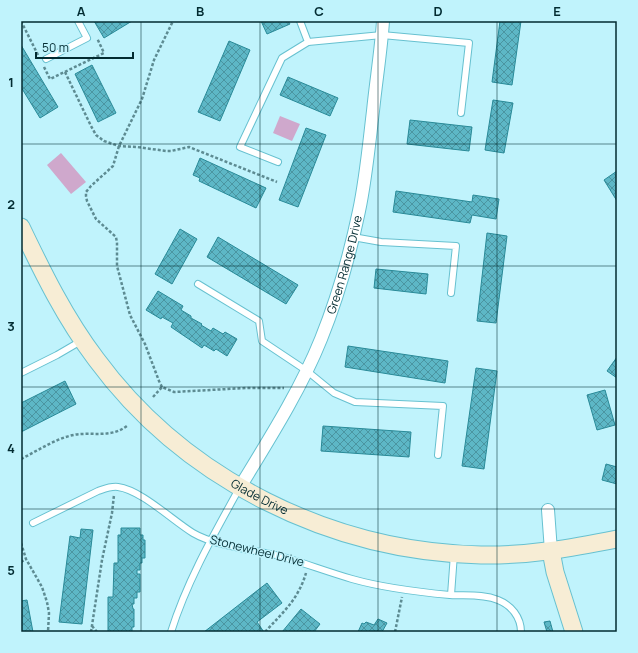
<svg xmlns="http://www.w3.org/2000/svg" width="638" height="653" viewBox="0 0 638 653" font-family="Manrope,sans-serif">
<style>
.green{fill:#cfa8cc}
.building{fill:url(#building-cross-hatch);stroke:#298a98}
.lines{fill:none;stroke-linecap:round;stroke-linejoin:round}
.lane-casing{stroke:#67c1d0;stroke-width:8}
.street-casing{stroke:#67c1d0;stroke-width:14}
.secondary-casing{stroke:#67c1d0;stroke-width:19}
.path{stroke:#5d8b92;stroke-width:2.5;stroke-dasharray:3 2;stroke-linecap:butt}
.lane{stroke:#fff;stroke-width:6}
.street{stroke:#fff;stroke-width:12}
.secondary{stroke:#f7edd5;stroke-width:17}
.grid{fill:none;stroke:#022b31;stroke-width:1;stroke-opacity:0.55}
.labels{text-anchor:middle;stroke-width:3;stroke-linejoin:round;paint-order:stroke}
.street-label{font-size:12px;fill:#022b31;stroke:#c0f3fc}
.neatline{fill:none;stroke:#022b31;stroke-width:1.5}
.grid-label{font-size:13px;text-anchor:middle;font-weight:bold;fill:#022b31}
</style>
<defs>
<pattern id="building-cross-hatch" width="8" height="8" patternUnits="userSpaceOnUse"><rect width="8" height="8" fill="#5db7c6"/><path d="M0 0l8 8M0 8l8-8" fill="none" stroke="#4b95a1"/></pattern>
</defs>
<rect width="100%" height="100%" fill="#c0f3fc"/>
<g class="green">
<path d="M280,116L300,124L292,141L273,133Z"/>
<path d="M61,153L86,182L71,194L47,165Z"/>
</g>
<g class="building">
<path d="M94,21H132L104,38Z"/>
<path d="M261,21H288L290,24L267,34Z"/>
<path d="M500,21H521L512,85L492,82Z"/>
<path d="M229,41L250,50L220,121L198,112Z"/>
<path d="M21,45L58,107L40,118L21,87Z"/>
<path d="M92,65L116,113L98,122L75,74Z"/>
<path d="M288,77L338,98L330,116L280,95Z"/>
<path d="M493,100L513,103L504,153L485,150Z"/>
<path d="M410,120L472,127L469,151L407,144Z"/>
<path d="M306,128L326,135L298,207L279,200Z"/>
<path d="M200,158L266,188L256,208L199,181L200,178L193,175Z"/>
<path d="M617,171V201L604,180Z"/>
<path d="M396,191L472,202L473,195L499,199L496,219L472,215L470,223L393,212Z"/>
<path d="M180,229L197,239L172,284L155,274Z"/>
<path d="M487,233L507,236L496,323L477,321Z"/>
<path d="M218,237L298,285L286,304L207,257Z"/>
<path d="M376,269L428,274L426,294L374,288Z"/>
<path d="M158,291L183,306L181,310L191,316V318L202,324L201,325L211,331L213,328L223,334L225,332L237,339L227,356L216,349L214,351L204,345L202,348L171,327L173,323L162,317L161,319L146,310Z"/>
<path d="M348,346L448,361L445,383L345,367Z"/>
<path d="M617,357V378L607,371Z"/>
<path d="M476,368L497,371L484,469L462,466Z"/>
<path d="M65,381L76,404L21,432V403Z"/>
<path d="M605,390L615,425L597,430L587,395Z"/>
<path d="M323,426L411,432L409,457L321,451Z"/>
<path d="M606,464L617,467V484L602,480Z"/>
<path d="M121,528H140V535H143V540H145V558H142V563H140V570H137V574H140V592H137V598H134V604H132L133,609H134V627H132V632H108V597H113L114,563H118V535H121Z"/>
<path d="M81,529L93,530L82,624L59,622L70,536L80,538Z"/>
<path d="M267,583L282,603L257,622L264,632H204Z"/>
<path d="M27,600L33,632H21V601Z"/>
<path d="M301,609L320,624L314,632H282Z"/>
<path d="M378,619L387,623L382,632H358L362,623L364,624L366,622L374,625Z"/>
<path d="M550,621L553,632H547L544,622Z"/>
</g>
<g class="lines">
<g class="lane-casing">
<g id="lane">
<path d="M308,42L382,35L469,43L461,113"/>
<path d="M46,59L87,38L78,21"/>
<path d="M278,162L240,147L282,58L308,42L300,21"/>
<path d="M353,237L381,242L456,246L451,293"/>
<path d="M198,284L259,321L262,341L307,371L334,393L355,402L443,406L438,455"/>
<path d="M21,373L57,355L81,341"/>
<path d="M33,523L98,491C104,489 111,486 118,487C141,490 172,520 193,533C215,546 254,550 280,556C304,563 328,572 352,579C384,588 417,592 450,595C466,596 483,594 498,600C511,605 521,617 521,632"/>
<path d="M451,595L454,554"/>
<path d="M171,632C187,581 214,534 240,487"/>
</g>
</g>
<g class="street-casing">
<g id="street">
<path id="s1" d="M240,487C268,441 301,389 321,339C338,297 350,254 359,211C366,178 369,144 373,111C376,81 381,51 383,21"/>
<path d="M548,510L551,551"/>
</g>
</g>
<g class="secondary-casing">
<g id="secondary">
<path id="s2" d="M21,227C43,273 65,318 96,359C185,480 332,552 481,555C527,556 572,548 617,539"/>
<path d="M551,551L555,572L574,632"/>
</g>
</g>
<g class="path">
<path d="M21,21L38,55"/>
<path d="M44,67L50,79L104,53L97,38"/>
<path d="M65,72L91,126L96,135L104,141L119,146L137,147L166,151H171L189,147L277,182"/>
<path d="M162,387L159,381L145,344L130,315L117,266V243L116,237L96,219L87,201L86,196V192L91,186L113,166L119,146L142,99L154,60L173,21"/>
<path d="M153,397L162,387L174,392L246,388H284"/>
<path d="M21,459C37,451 52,441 69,436C90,430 110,440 128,425"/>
<path d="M21,543L26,559L42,587L47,602L49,613L48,632"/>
<path d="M21,562L26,559"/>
<path d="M92,626L97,632"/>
<path d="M91,632L102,560L112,513L114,495"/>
<path d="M265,632C283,612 298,600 306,573"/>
<path d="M395,632L402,597"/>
</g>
<use href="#lane" class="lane"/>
<use href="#street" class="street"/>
<use href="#secondary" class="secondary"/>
</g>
<path class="grid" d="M141,21V632M260,21V632M378,21V632M497,21V632M21,144H617M21,266H617M21,387H617M21,509H617"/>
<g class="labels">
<g class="street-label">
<text dy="4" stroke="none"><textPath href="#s1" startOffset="247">Green Range Drive</textPath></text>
<text dy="4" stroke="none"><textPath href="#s2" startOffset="368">Glade Drive</textPath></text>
<text transform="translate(257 551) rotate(14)" y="4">Stonewheel Drive</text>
</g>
</g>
<rect width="638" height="653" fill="none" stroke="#c0f3fc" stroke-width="44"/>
<path d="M36 52v6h97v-6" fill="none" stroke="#022b31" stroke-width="2"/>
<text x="42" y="52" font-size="12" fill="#022b31" stroke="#c0f3fc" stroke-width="3" paint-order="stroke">50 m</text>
<rect x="22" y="22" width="594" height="609" class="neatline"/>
<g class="grid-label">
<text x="81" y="16">A</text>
<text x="200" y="16">B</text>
<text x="319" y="16">C</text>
<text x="438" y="16">D</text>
<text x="557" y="16">E</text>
<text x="11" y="87">1</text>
<text x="11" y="209">2</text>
<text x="11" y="331">3</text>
<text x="11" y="453">4</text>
<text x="11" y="575">5</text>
</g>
</svg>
